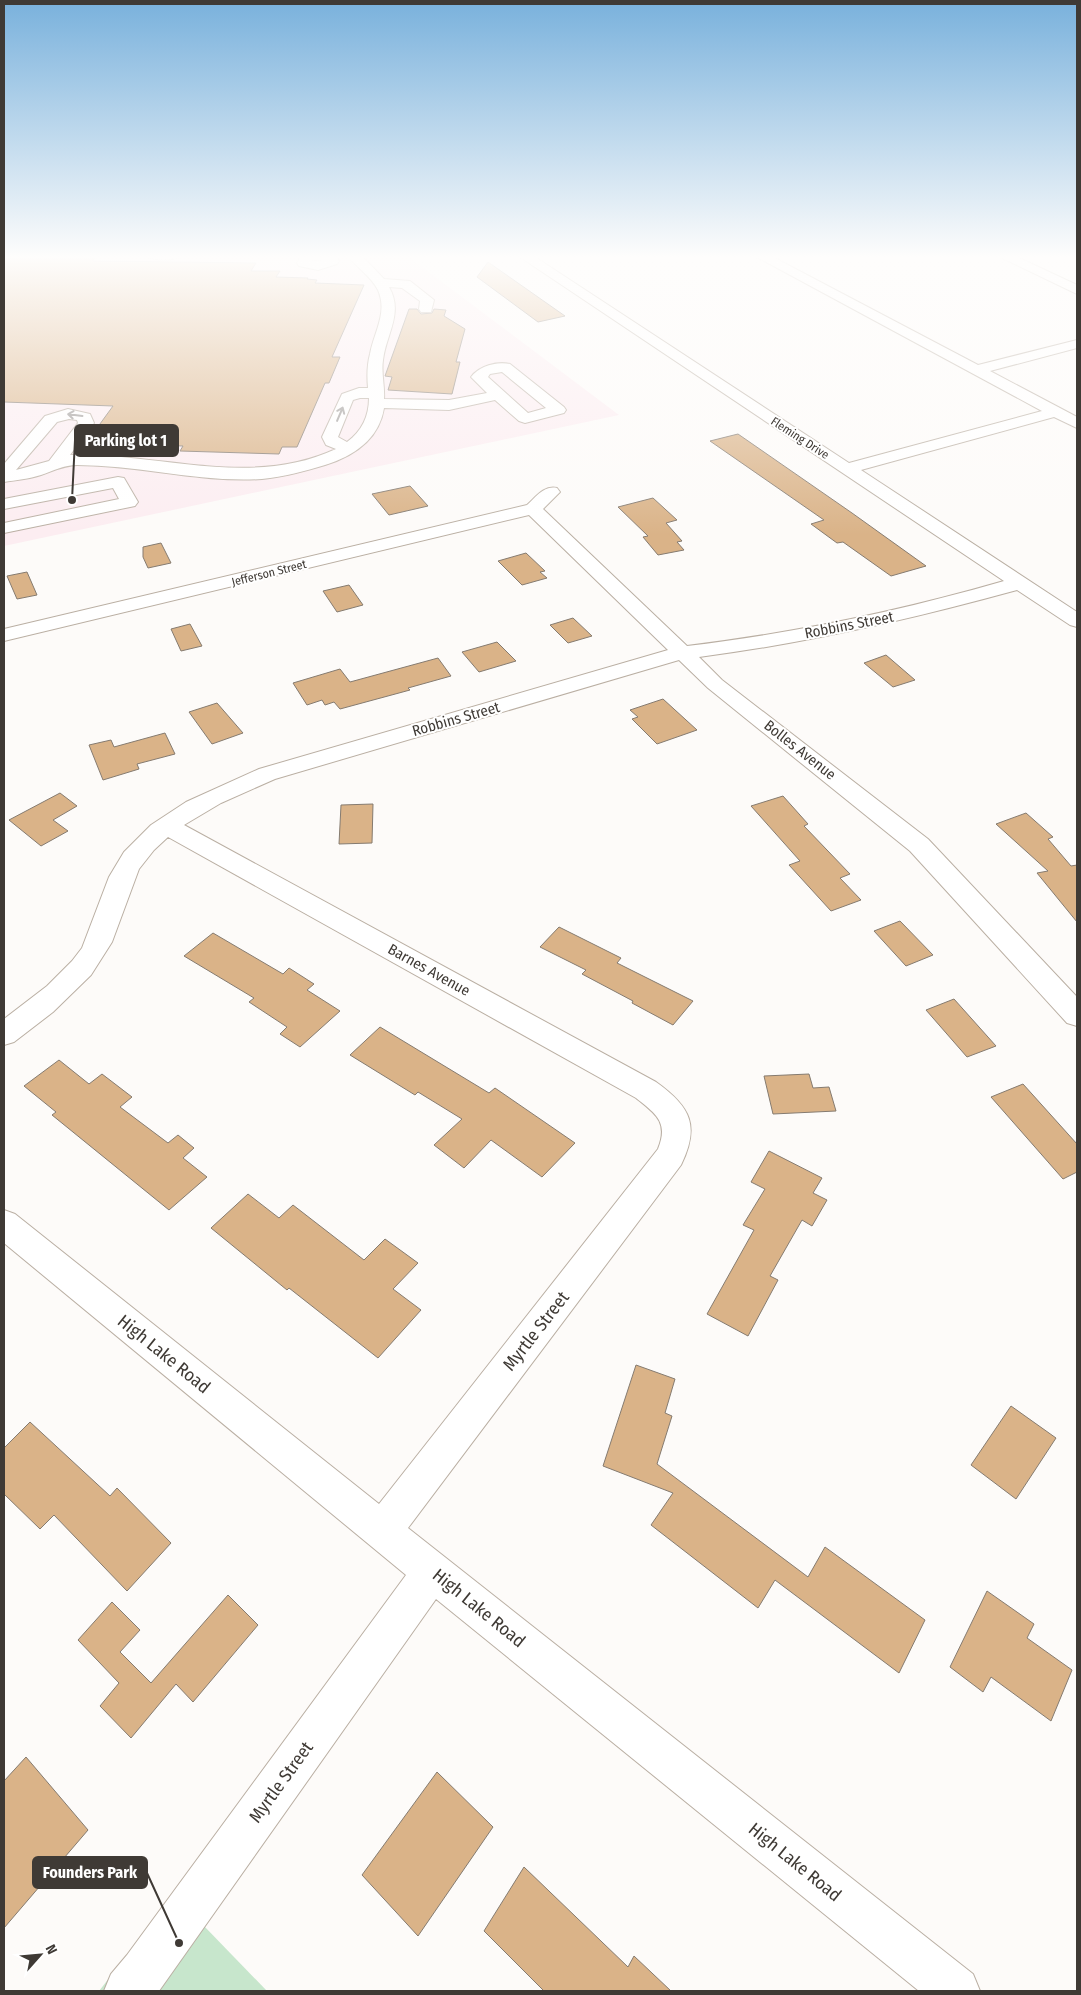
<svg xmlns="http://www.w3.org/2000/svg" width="1081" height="1995" viewBox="0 0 1081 1995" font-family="'Fira Sans Condensed',sans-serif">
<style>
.medical{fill:#fcedf1}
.green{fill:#c7e6cc}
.building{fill:#dab388;stroke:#857b70}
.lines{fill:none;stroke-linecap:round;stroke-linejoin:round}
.minor-casing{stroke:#baafa3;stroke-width:2}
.minor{fill:#fff;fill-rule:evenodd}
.oneway{stroke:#9f9c9a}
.labels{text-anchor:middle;stroke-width:4;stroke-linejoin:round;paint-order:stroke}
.far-street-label{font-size:12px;fill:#3f3a35;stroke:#fff}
.street-label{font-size:15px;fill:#3f3a35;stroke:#fff}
.near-street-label{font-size:18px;fill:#3f3a35;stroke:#fff}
.leader{fill:none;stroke:#3f3a35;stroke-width:2}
.callout-dot{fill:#3f3a35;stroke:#fff;stroke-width:2}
.callout{fill:#3f3a35;stroke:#3f3a35;stroke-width:2}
.callout-label{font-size:16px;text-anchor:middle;font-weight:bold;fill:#fff}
</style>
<rect width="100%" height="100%" fill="#fdfbf9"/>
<path class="medical" d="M4,255H406L619,415L4,546Z"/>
<path class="green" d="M174,1895L267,1991H99Z"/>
<g class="building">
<path d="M42,255H95L93,261L256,263L251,271H280L276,277L308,278L307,279L317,280L315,283L364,285L332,357H340L329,383H325L297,447H282L279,454L180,451L183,446L118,444L113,452L81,450L113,406L4,402V259Z"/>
<path d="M488,262L565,316L538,322L477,277Z"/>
<path d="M409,309H417L421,314L432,313L434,309L446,310L444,316L465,329L456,362H460L452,394L388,390L392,377L385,376Z"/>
<path d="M738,434L852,513L926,566L891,576L843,542L837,543L811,524L824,520L710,441Z"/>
<path d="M410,486L428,506L389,515L372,494Z"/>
<path d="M653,498L677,520L666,523L682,541L677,542L684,550L658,555L643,537L648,536L618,507Z"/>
<path d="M161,543L171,563L148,568L143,557V547Z"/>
<path d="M526,553L545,571L540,572L547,578L522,585L498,561Z"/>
<path d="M27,572L37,595L17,599L7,576Z"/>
<path d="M349,585L363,605L337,612L323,591Z"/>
<path d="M573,618L592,636L568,643L550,625Z"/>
<path d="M190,624L202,646L181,651L171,629Z"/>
<path d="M497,642L516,661L479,672L462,652Z"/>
<path d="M886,655L915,680L893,687L864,663Z"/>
<path d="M438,658L451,676L408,688L410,690L340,709L334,702L325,705L322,700L307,705L293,683L340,669L350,682Z"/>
<path d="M663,699L697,730L657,744L632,719L638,717L630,710Z"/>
<path d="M217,703L243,733L212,744L189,712Z"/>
<path d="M165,733L175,754L137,764L139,769L103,780L89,745L111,740L114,747Z"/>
<path d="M60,793L77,806L53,820L68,831L41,846L9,820Z"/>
<path d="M783,796L808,824L804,826L850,874L840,878L861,900L831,911L789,865L800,861L751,806Z"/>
<path d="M373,804L372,843L339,844L341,805Z"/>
<path d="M1026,813L1053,837L1048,839L1071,866L1077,865V922L1037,873L1048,871L996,824Z"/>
<path d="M900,921L933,955L906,966L874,931Z"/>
<path d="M559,927L621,958L617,963L693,1001L673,1025L632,1003L633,1001L582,974L586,970L540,947Z"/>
<path d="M213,933L283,974L289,968L314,984L307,990L340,1011L300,1047L280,1034L287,1027L249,1002L254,998L184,956Z"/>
<path d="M954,999L996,1046L967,1057L926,1010Z"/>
<path d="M380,1027L489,1093L495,1088L575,1143L542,1177L491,1140L464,1168L434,1145L462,1119L418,1092L415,1095L350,1055Z"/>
<path d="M59,1060L89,1084L102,1074L132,1097L120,1107L168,1143L178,1135L194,1148L183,1158L207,1177L169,1210L52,1115L56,1112L24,1086Z"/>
<path d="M809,1074L813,1088L829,1087L836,1111L773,1114L764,1076Z"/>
<path d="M1023,1084L1077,1144V1172L1063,1179L991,1097Z"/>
<path d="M769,1151L822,1178L813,1193L827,1200L812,1226L802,1220L770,1276L778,1280L748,1336L707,1314L754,1230L743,1225L765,1189L751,1182Z"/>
<path d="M248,1194L279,1218L293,1205L364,1260L385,1239L418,1263L393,1289L421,1310L378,1358L289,1288L287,1290L211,1228Z"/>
<path d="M636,1365L675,1379L665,1413L672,1416L657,1464L808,1577L825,1547L925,1620L899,1673L775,1580L758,1608L651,1525L673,1493L603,1466Z"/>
<path d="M1011,1406L1056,1438L1016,1499L971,1465Z"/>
<path d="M30,1422L110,1496L117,1488L171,1543L127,1591L54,1515L40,1529L4,1494V1448Z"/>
<path d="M987,1591L1034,1624L1027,1638L1072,1670L1051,1721L991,1677L983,1692L950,1667Z"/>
<path d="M228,1595L258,1625L193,1702L176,1684L131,1738L100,1706L119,1683L78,1640L112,1602L140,1630L120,1652L151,1683Z"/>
<path d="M26,1757L88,1830L4,1928V1781Z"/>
<path d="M437,1772L493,1827L418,1936L362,1875Z"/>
<path d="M524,1867L628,1967L634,1956L671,1991H544L484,1931Z"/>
</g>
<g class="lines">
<g class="minor-casing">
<g id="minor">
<path d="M145,255H183C176,261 152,261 145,255Z"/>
<path d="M302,255H336L339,261L337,264L318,270L299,266L297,263ZM315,260L322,261H311Z"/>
<path d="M347,255H361L384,279L410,281L434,300L431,312H421L419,309L420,301L402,288L389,287C404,313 386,334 383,360C381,373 385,387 384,399L449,400L487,393L471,377C479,366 497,361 510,364L564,407L566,410L564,413L525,423L519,421L495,400L449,410L384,408C379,439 354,456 325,465C305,471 284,477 262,479C200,483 139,465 77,465C64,465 53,471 41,475C29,479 16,480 4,482V464L45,416L68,409L90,414L94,423L70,455C90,454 111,456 131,458C201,465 269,480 336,449L326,445L322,437L342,394L359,388H368C367,377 367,365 370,354C374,332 388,313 378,290C371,276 357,268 347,255ZM502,372L546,408L528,413L488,377L490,374ZM360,398H369C369,416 362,431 347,442L338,437L353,400ZM69,419L77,420L78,423L49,461L16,470L57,422Z"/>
<path d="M517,255H532L849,463L1042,411L753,255H769L978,365L1077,340V348L990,371L1077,417V428L1054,417L861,470L1077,612V627L1070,625L1017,590C912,619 807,643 699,657L722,680L928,839L1077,997V1026L1067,1023L910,851L708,688L679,660L275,779L221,803L184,825L656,1082C691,1107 700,1126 681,1165L408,1528L973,1974L980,1991H919L436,1599L159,1991H104L111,1974L127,1955L406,1575L4,1243V1210L15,1214L379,1504L658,1149C669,1122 656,1114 636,1098L168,837L154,850L139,869L112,942L91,975L53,1012L14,1042L4,1045V1019L47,986L72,961L82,948L109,877L124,852L151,825L186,802L259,769L668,650L529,515L4,641V629L527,505C536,497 544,485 557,488L560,492L543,509L687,646C795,633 900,611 1004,581Z"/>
<path d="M996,255H1013L1077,285V294Z"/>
<path d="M118,477L124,478L138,502L135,506L4,533V523L119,499L113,488L4,509V499Z"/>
</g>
</g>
<use href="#minor" class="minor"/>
</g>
<defs><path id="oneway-shaft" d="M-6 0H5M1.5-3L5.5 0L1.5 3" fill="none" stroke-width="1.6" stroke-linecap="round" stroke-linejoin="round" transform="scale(1.25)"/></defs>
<g class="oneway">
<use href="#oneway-shaft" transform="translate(340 414) rotate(-67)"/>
<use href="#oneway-shaft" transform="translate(75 415) rotate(-173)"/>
</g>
<linearGradient id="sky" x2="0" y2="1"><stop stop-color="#79b1dc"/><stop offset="0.48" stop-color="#fefdfc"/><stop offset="1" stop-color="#fefdfc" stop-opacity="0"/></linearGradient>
<rect width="1081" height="535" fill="url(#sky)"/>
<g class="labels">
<g class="far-street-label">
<text transform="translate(800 438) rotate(33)" y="4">Fleming Drive</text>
<text transform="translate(269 573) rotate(-14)" y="4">Jefferson Street</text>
</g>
<g class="street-label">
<text transform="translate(849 625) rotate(-11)" y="5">Robbins Street</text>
<text transform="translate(456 719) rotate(-16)" y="5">Robbins Street</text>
<text transform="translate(800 750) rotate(38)" y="5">Bolles Avenue</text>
<text transform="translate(429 970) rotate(29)" y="5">Barnes Avenue</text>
</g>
<g class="near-street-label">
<text transform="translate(536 1331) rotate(-52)" y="6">Myrtle Street</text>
<text transform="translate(164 1354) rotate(39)" y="6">High Lake Road</text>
<text transform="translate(479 1608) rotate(39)" y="6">High Lake Road</text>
<text transform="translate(281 1782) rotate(-54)" y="6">Myrtle Street</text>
<text transform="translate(795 1862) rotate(39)" y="6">High Lake Road</text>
</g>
</g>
<path class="leader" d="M72 500L75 440M179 1943L147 1873"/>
<g class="callout-dot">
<circle cx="72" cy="500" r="5"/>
<circle cx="179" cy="1943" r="5"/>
</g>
<g class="callout">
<rect x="75" y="425" width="103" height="31" rx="5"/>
<rect x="33" y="1857" width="114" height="31" rx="5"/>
</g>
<g class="callout-label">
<text x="126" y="446">Parking lot 1</text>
<text x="90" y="1878">Founders Park</text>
</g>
<rect width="1081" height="1995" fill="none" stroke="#3f3a35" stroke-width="10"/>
<g transform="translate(40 1955) rotate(63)" stroke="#ffffff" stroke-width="4" paint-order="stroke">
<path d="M0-4L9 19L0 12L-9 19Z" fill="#3f3a35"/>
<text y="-8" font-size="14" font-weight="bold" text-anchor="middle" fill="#3f3a35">N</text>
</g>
</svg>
